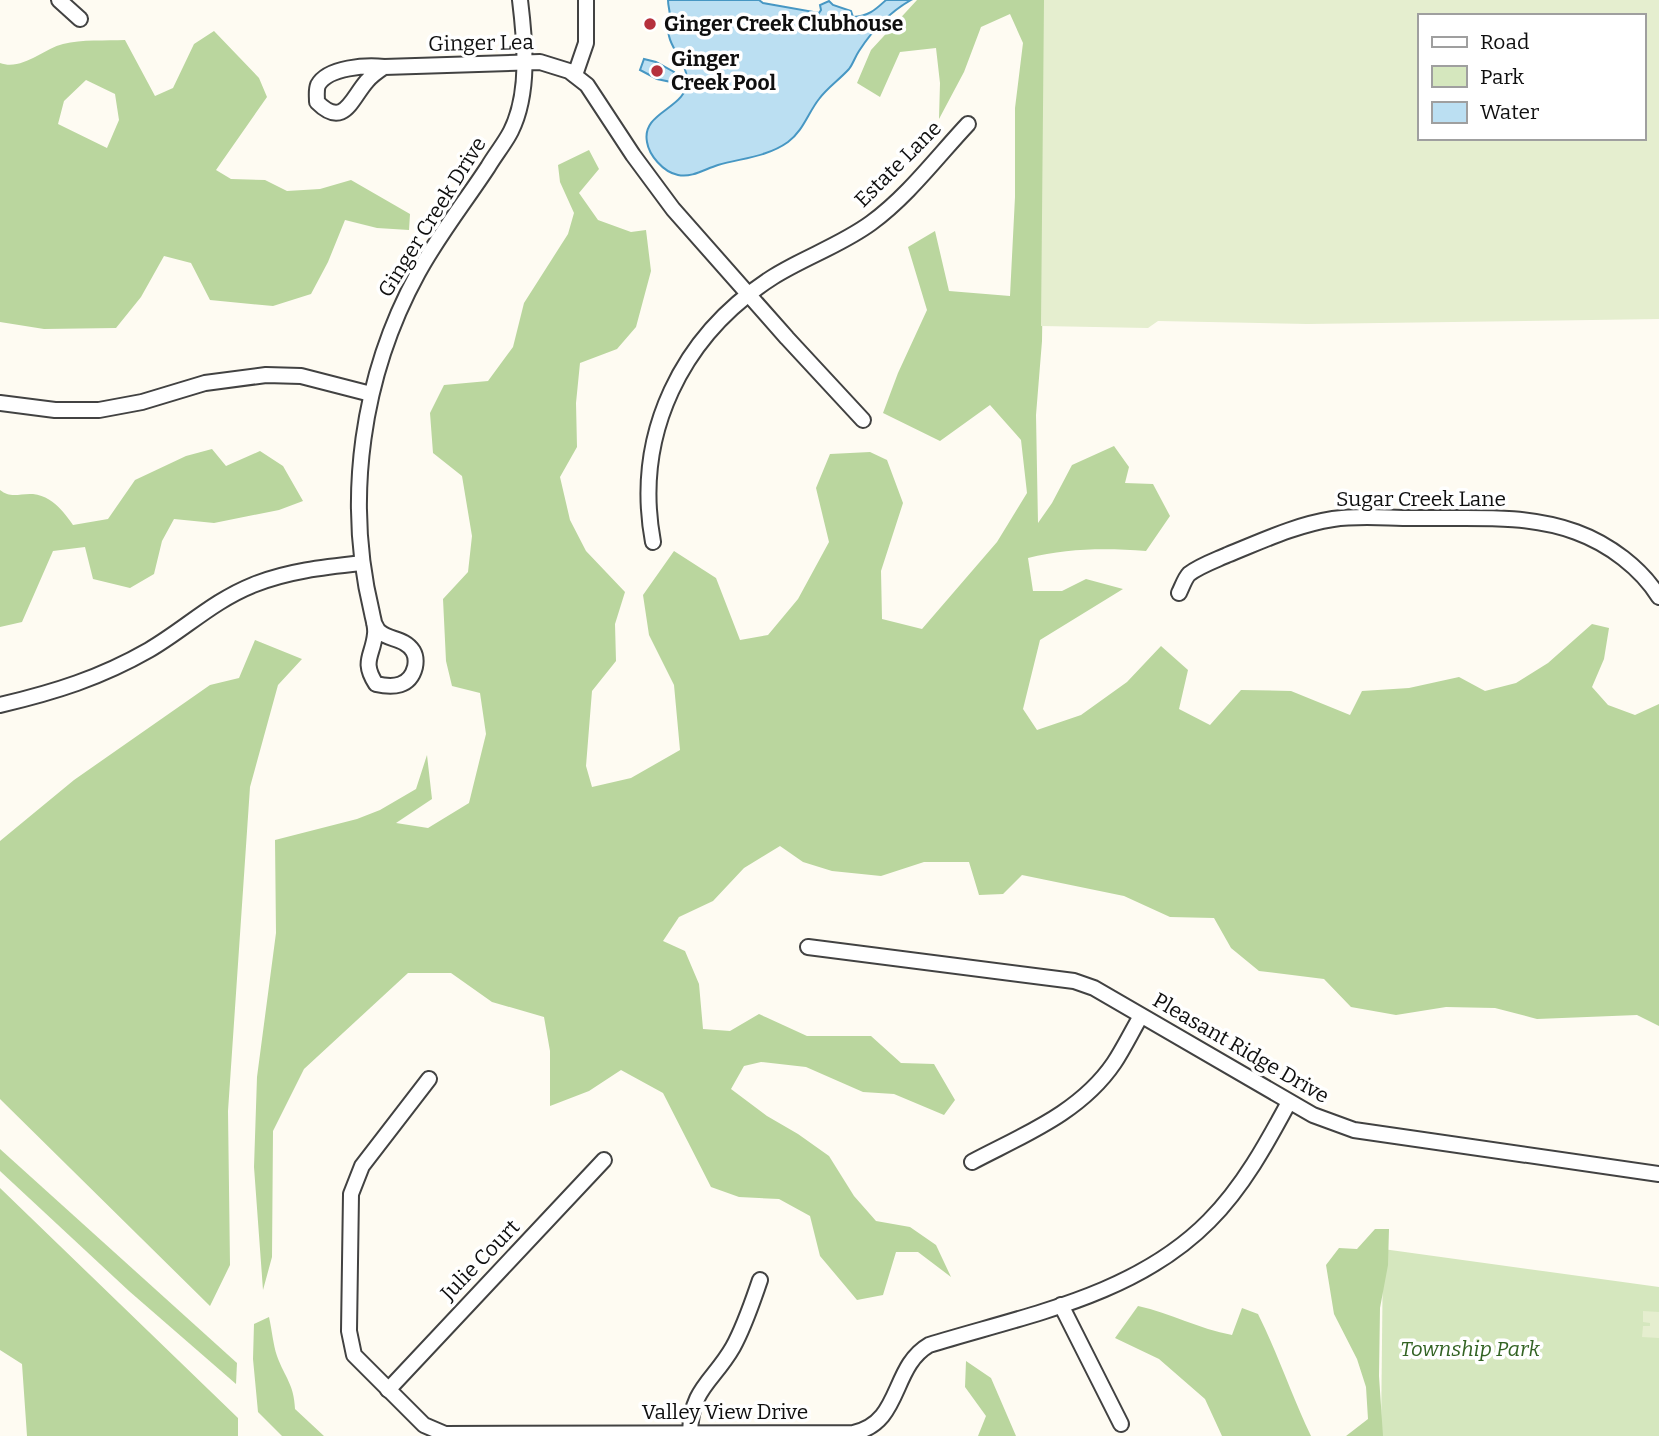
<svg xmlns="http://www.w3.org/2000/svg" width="1659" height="1436" viewBox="0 0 1659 1436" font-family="Bitter,serif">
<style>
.green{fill:#d5e7be}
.forest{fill:#bad69e;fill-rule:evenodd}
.pitch{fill:#e5eecf;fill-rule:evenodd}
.water{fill:#bbdff2;stroke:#4797c3;stroke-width:2}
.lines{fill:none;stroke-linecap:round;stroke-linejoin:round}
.street-casing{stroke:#424242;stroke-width:18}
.street{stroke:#fff;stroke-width:14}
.poi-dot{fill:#b5313d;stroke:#fff;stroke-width:2.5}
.labels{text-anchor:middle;stroke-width:7;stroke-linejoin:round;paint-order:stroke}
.poi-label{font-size:21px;font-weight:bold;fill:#0f0f0f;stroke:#fff;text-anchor:start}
.street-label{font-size:21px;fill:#0f0f0f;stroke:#fff}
.park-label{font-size:21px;font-style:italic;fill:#336324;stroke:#fff}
</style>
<rect width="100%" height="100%" fill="#fefbf2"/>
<path class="green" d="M1383,1249L1659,1287V1436H1381Z"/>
<g class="forest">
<path d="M917,0H1047L1042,341L1036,415L1038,523L1052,503L1072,465L1114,446L1129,467L1125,483L1153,484L1170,516L1146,551C1107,548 1067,548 1028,558L1033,591H1062L1086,579L1123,589L1040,640L1023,709L1037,730L1081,715L1127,682L1161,646L1188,670L1179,709L1210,725L1241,690L1291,691L1350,715L1362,691L1409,688L1459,677L1485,691L1516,683L1548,663L1592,624L1609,628L1604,659L1592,687L1608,705L1635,715L1659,704V1026L1637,1015L1537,1019L1495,1008L1446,1007L1396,1015L1351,1007L1324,979L1259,971L1231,948L1214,918L1170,917L1124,896L1022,875L1003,894L979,895L969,862H924L881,876L832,871L803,862L780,846L744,868L713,901L679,917L663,941L685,951L699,984L703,1029L730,1031L759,1014L807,1036H871L901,1063L934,1064L955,1100L944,1115L894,1094L863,1092L806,1067L761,1062L744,1066L731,1089L767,1116L798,1134L829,1156L854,1196L876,1221L910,1227L936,1245L951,1277L918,1252H896L883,1295L857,1300L820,1256L810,1216L779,1199L739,1197L711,1187L663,1093L621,1070L589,1091L550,1106V1051L544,1017L492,1002L451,973H408L304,1069L273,1131L272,1257L263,1290L254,1167L257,1077L276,933L275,840L357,819L380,810L416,789L427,755L432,799L396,823L428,828L469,803L486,734L480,693L452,686L446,661L443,599L468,572L472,536L462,476L433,453L430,413L444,385L488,381L513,347L524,303L568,234L574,213L560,182L558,165L589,150L599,169L579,193L598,220L631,232L646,230L651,271L636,327L617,349L580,363L576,403L577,447L560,477L570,520L586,551L625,592L615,624L616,661L592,691L586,766L592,787L631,778L680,750L674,685L649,635L643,595L674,551L716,578L740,640L768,635L798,599L829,542L816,488L830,454L870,452L887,460L903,503L881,571L882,619L922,629L997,542L1027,493L1021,440L990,405L940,441L883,413L898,373L927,310L908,247L935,231L949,291L1010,296L1015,197V108L1023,43L1010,14L981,27L964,72L939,119L940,83L936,48L900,52L880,97L857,83L871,50Z"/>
<path d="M214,31L259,78L267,97L216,170L231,179L265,180L287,191L320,189L351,180L410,214L409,230L377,228L345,220L328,262L311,294L273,306L210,300L191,263L164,256L141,297L116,328L44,329L0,322V63C22,71 43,49 63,44C82,39 106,41 125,40L155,96L173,88L194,44ZM86,80L115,94L119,120L107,148L58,124L64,101Z"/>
<path d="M212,449L226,466L260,451L283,466L303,501L279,510L214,523L174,519L162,541L154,574L130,588L93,579L85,547L53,551L22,622L0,627V490C11,499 20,493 33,494C52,496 63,511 73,525L108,519L135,480L186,456Z"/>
<path d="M255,640L302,659L278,685L250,787L228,1111L230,1265L210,1306L0,1099V841L74,780L210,685L239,678Z"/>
<path d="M0,1149L237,1363L236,1384L129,1291L0,1171Z"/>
<path d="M0,1188L238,1418V1436H27L22,1364L0,1350Z"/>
<path d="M1375,1229H1389L1388,1265L1380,1308L1379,1376L1383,1436H1346L1368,1419L1366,1387L1357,1359L1334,1314L1326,1265L1339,1248L1357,1249Z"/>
<path d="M1138,1306C1171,1313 1199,1329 1232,1335L1242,1308L1258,1314C1278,1354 1292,1396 1311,1436H1222L1205,1399L1159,1359L1115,1338Z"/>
<path d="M269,1317C272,1330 273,1344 277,1356C285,1378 294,1384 295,1409L324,1436H282L258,1412L253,1359L254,1324Z"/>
<path d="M966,1361L991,1378L1016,1436H978L986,1416L965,1387Z"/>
</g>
<g class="pitch">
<path d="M1044,0H1659V319L1307,324L1158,321L1148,328L1041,326ZM1419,16H1643V138H1419Z"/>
<path d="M1643,1311L1659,1312V1338L1642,1337L1643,1326H1650V1323L1643,1322Z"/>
</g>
<g class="water">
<path d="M668,0H759L763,3L819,13L821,10L820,5L829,1L833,5L851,11L853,17C869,16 875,10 886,0H911C890,12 872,31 859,51C855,57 853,64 849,69C839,80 827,88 819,99C808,113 803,131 788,142C767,157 742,158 718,165C705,169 692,178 678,175C663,172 649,155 647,142C641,111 688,109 687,80C687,63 672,51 669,36C667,30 670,27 670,21C671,14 668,7 668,0Z"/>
<path d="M644,59L656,62L674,72L671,82L657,79L640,70Z"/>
</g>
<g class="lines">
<g class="street-casing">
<g id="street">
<path d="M59,0L80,19"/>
<path d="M384,67C378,71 372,75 367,81C351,99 344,129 317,102C317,96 316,90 318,85C328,67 367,65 384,67L540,62L569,71L587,85L633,155L673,209L787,338L863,420"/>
<path d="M575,75L586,43V0"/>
<path d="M0,403L55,410H99L142,402L205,383L266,375L301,376L371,394"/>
<path d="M653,542C633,434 682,335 773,277C805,257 841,245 871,223C908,196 937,157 968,124"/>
<path d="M1179,593C1182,587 1185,578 1189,574C1199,566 1216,560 1227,555C1262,541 1295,525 1333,519C1359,515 1386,518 1413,518C1467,519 1524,513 1576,532C1609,544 1641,568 1659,597"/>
<path d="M374,623C376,626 377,630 380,632C389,640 405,638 413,651C416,656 416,662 415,667C410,687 393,688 376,684C361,661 373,656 375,634C376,627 373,619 372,613C344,499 362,375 418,273C438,236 465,202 488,167C495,155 505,143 511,131C530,93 525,41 520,0"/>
<path d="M0,705C55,692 100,678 149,650C185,629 213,601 253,585C287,571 325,567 362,563"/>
<path d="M808,947L1074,981L1094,988L1313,1115L1354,1130L1659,1174"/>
<path d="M429,1079L362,1166L351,1194L349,1331L354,1355L424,1425L445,1434L853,1433C902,1423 891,1367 929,1345C1026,1315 1135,1296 1209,1221C1243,1187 1267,1143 1289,1102"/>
<path d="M972,1162C1023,1135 1080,1113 1114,1063C1124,1048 1132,1031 1141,1016"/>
<path d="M1061,1305L1121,1424"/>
<path d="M388,1390L604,1160"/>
<path d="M690,1433C691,1388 713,1382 733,1347C745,1325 752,1303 760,1280"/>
</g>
</g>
<use href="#street" class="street"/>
</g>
<g class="poi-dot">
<circle cx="650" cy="24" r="7"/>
<circle cx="657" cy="71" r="7"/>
</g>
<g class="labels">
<g class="poi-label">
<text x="664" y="31">Ginger Creek Clubhouse</text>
<text x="671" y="66">Ginger<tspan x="671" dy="24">Creek Pool</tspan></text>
</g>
<g class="street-label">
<text transform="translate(481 43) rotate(-1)" y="7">Ginger Lea</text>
<text transform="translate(898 164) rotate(-45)" y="7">Estate Lane</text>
<text transform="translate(432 217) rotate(-58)" y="7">Ginger Creek Drive</text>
<text x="1421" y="506">Sugar Creek Lane</text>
<text transform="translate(1241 1048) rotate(30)" y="7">Pleasant Ridge Drive</text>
<text transform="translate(480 1260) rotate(-46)" y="7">Julie Court</text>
<text x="725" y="1419">Valley View Drive</text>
</g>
<g class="park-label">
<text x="1470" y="1356">Township Park</text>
</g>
</g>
<rect x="1418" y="14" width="228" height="126" fill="#ffffff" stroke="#9f9f9f" stroke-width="2"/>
<rect x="1432" y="37" width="35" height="10" fill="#ffffff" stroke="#9f9f9f" stroke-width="2"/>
<text x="1480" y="49" font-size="21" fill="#0f0f0f">Road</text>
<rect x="1432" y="66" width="35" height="21" fill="#d5e7be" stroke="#9f9f9f" stroke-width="2"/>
<text x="1480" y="84" font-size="21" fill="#0f0f0f">Park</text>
<rect x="1432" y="102" width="35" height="21" fill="#bbdff2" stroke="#9f9f9f" stroke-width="2"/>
<text x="1480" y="119" font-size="21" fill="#0f0f0f">Water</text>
</svg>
